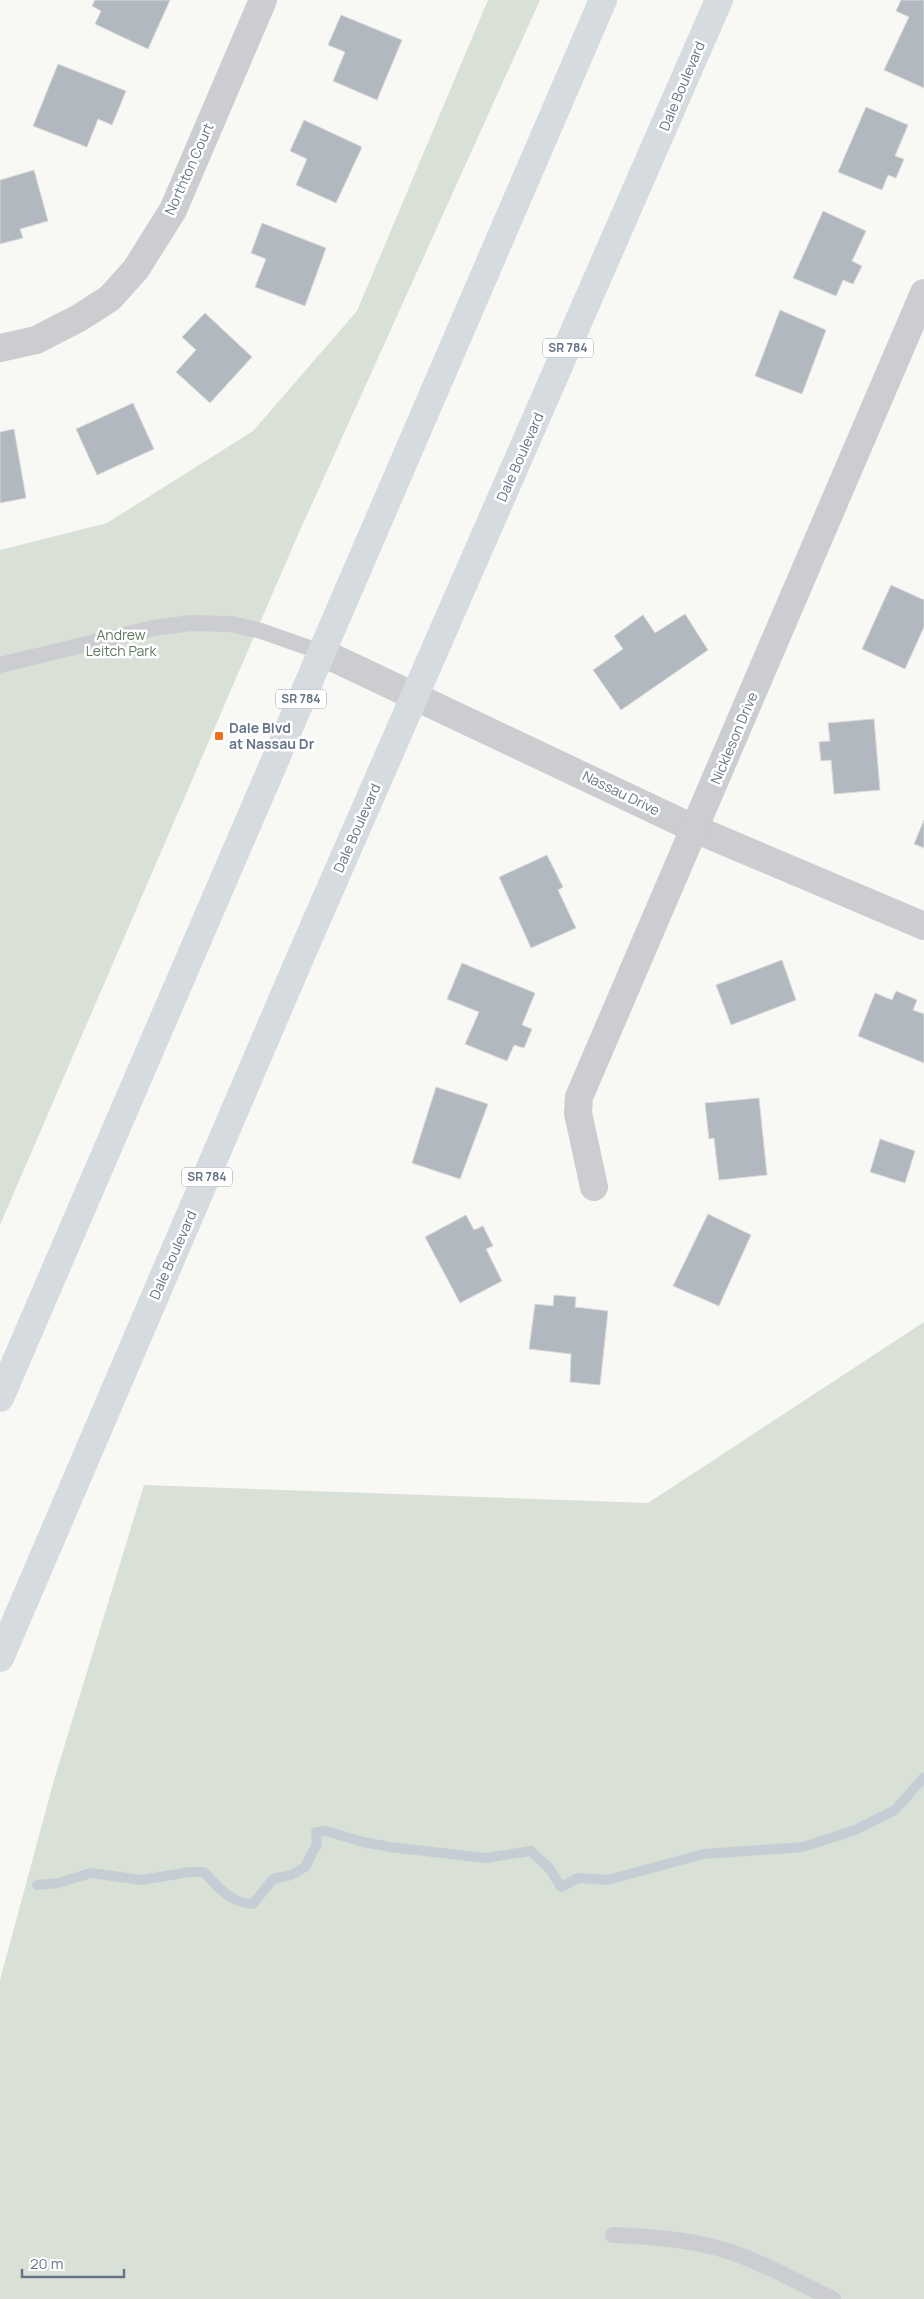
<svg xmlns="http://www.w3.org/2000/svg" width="924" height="2299" viewBox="0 0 924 2299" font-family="Manrope,sans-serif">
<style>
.green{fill:#d9e1d6}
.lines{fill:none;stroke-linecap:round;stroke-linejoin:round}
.stream{stroke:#c6ced5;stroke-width:10}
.building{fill:#b2b8c0;stroke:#dadad8}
.service{stroke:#cbcdd1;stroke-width:16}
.minor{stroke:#cbcdd1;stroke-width:28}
.primary{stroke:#d6dbe0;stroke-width:28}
.poi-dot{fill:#f26d1c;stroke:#fff;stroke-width:2}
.labels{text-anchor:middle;stroke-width:5;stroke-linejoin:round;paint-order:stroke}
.shield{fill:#fff;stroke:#939eac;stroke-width:1}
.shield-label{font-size:12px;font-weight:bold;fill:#657489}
.street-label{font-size:14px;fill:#657489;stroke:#fff}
.park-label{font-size:14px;fill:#627a60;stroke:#fff}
.poi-label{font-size:14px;font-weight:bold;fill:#657489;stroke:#fff;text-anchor:start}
</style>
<rect width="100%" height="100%" fill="#f8f9f5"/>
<g class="green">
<path d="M488,0H540L297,537L0,1225V550L107,523L253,431L357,311Z"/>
<path d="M924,1322V2299H0V1980L54,1780L144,1485L648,1503Z"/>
</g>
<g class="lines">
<path class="stream" d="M37,1885L58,1883L91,1873L142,1880L189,1872H204C219,1888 230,1903 253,1904L273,1879L291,1875L305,1867L317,1844L316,1832L326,1831L363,1842L390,1847L485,1858L531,1851L550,1869L561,1887L578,1878L607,1880L704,1854L803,1847L855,1830L895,1810L924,1777"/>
</g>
<g class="building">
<path d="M95,0H170L148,49L95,24L101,11L92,6Z"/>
<path d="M901,0H924V88L884,70L909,17L896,11Z"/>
<path d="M341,15L402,40L377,100L333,81L345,52L328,45Z"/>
<path d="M58,64L126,91L112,125L98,119L87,147L33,126Z"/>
<path d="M866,107L908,125L895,156L904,159L896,178L888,175L882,190L838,172Z"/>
<path d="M304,120L362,147L336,203L296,185L307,159L290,151Z"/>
<path d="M34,170L48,221L20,229L23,238L0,244V180Z"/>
<path d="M823,211L866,231L852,261L862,266L853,284L843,280L836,296L793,278Z"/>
<path d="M262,223L326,248L305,306L255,287L266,259L251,253Z"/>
<path d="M780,310L826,330L802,394L755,376Z"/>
<path d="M205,313L252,357L210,403L176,372L196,350L182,337Z"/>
<path d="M133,403L154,449L97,475L76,429Z"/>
<path d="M14,429L26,498L0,503V432Z"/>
<path d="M891,585L924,600V627L905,669L862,649Z"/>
<path d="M685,614L708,650L621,710L593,670L623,649L614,636L643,615L655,633Z"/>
<path d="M874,719L880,790L834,794L831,760L821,761L819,742L830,741L828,723Z"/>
<path d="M924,820V848L914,844Z"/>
<path d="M547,855L563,887L558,890L576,928L531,948L499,877Z"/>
<path d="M782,960L796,1000L731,1025L716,985Z"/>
<path d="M462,963L535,993L522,1025L532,1029L524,1048L514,1045L507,1061L465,1044L479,1012L447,999Z"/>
<path d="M896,991L917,1000L913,1010L924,1014V1063L858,1036L875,993L892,1000Z"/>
<path d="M436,1087L488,1104L460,1179L412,1163Z"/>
<path d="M759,1098L767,1175L719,1180L714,1138L709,1139L705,1103Z"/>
<path d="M880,1139L915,1151L905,1183L870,1172Z"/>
<path d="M708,1214L751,1235L719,1306L673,1286Z"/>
<path d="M466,1215L474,1230L483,1226L493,1246L486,1249L502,1281L460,1303L425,1237Z"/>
<path d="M554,1295L576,1297L575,1307L608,1311L600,1385L570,1382L571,1354L529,1349L535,1304L553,1306Z"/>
</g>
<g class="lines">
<g class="service">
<path d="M0,665L153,628L191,623L231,624L261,631L321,652"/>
<path d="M613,2235C656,2237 702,2240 742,2256C773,2268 803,2285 833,2299"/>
</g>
<g class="minor">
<path d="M0,348L36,340L79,318L110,298L136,269L173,210L263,0"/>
<path d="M321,652L695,829L924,926"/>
<path d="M594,1187L578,1113L579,1097L924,293"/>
</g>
<g class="primary">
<path d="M0,1398L603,0"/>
<path d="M0,1658L300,958L719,0"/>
</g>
</g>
<rect class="poi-dot" x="214" y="731" width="10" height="10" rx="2.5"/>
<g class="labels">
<g class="shield">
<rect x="543" y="338.5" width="50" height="19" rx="4"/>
<rect x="276" y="689.5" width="50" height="19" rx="4"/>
<rect x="182" y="1167.5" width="50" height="19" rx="4"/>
</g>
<g class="shield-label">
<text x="568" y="352">SR 784</text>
<text x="301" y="703">SR 784</text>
<text x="207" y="1181">SR 784</text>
</g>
<g class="street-label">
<text transform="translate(682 86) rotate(-67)" y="5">Dale Boulevard</text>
<text transform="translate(189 169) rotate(-66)" y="5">Northton Court</text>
<text transform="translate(520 457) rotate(-66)" y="5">Dale Boulevard</text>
<text transform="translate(734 738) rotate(-67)" y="5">Nickleson Drive</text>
<text transform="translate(621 793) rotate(26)" y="5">Nassau Drive</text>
<text transform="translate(357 828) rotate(-66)" y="5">Dale Boulevard</text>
<text transform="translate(173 1255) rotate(-66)" y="5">Dale Boulevard</text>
</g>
<g class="park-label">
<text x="121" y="640">Andrew<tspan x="121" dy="16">Leitch Park</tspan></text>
</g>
<g class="poi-label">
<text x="229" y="733">Dale Blvd<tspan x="229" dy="16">at Nassau Dr</tspan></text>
</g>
</g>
<path d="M22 2269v8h102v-8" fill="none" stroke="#657489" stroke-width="2.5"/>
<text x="30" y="2269" font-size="15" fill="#657489" stroke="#ffffff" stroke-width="4" paint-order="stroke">20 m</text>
</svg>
